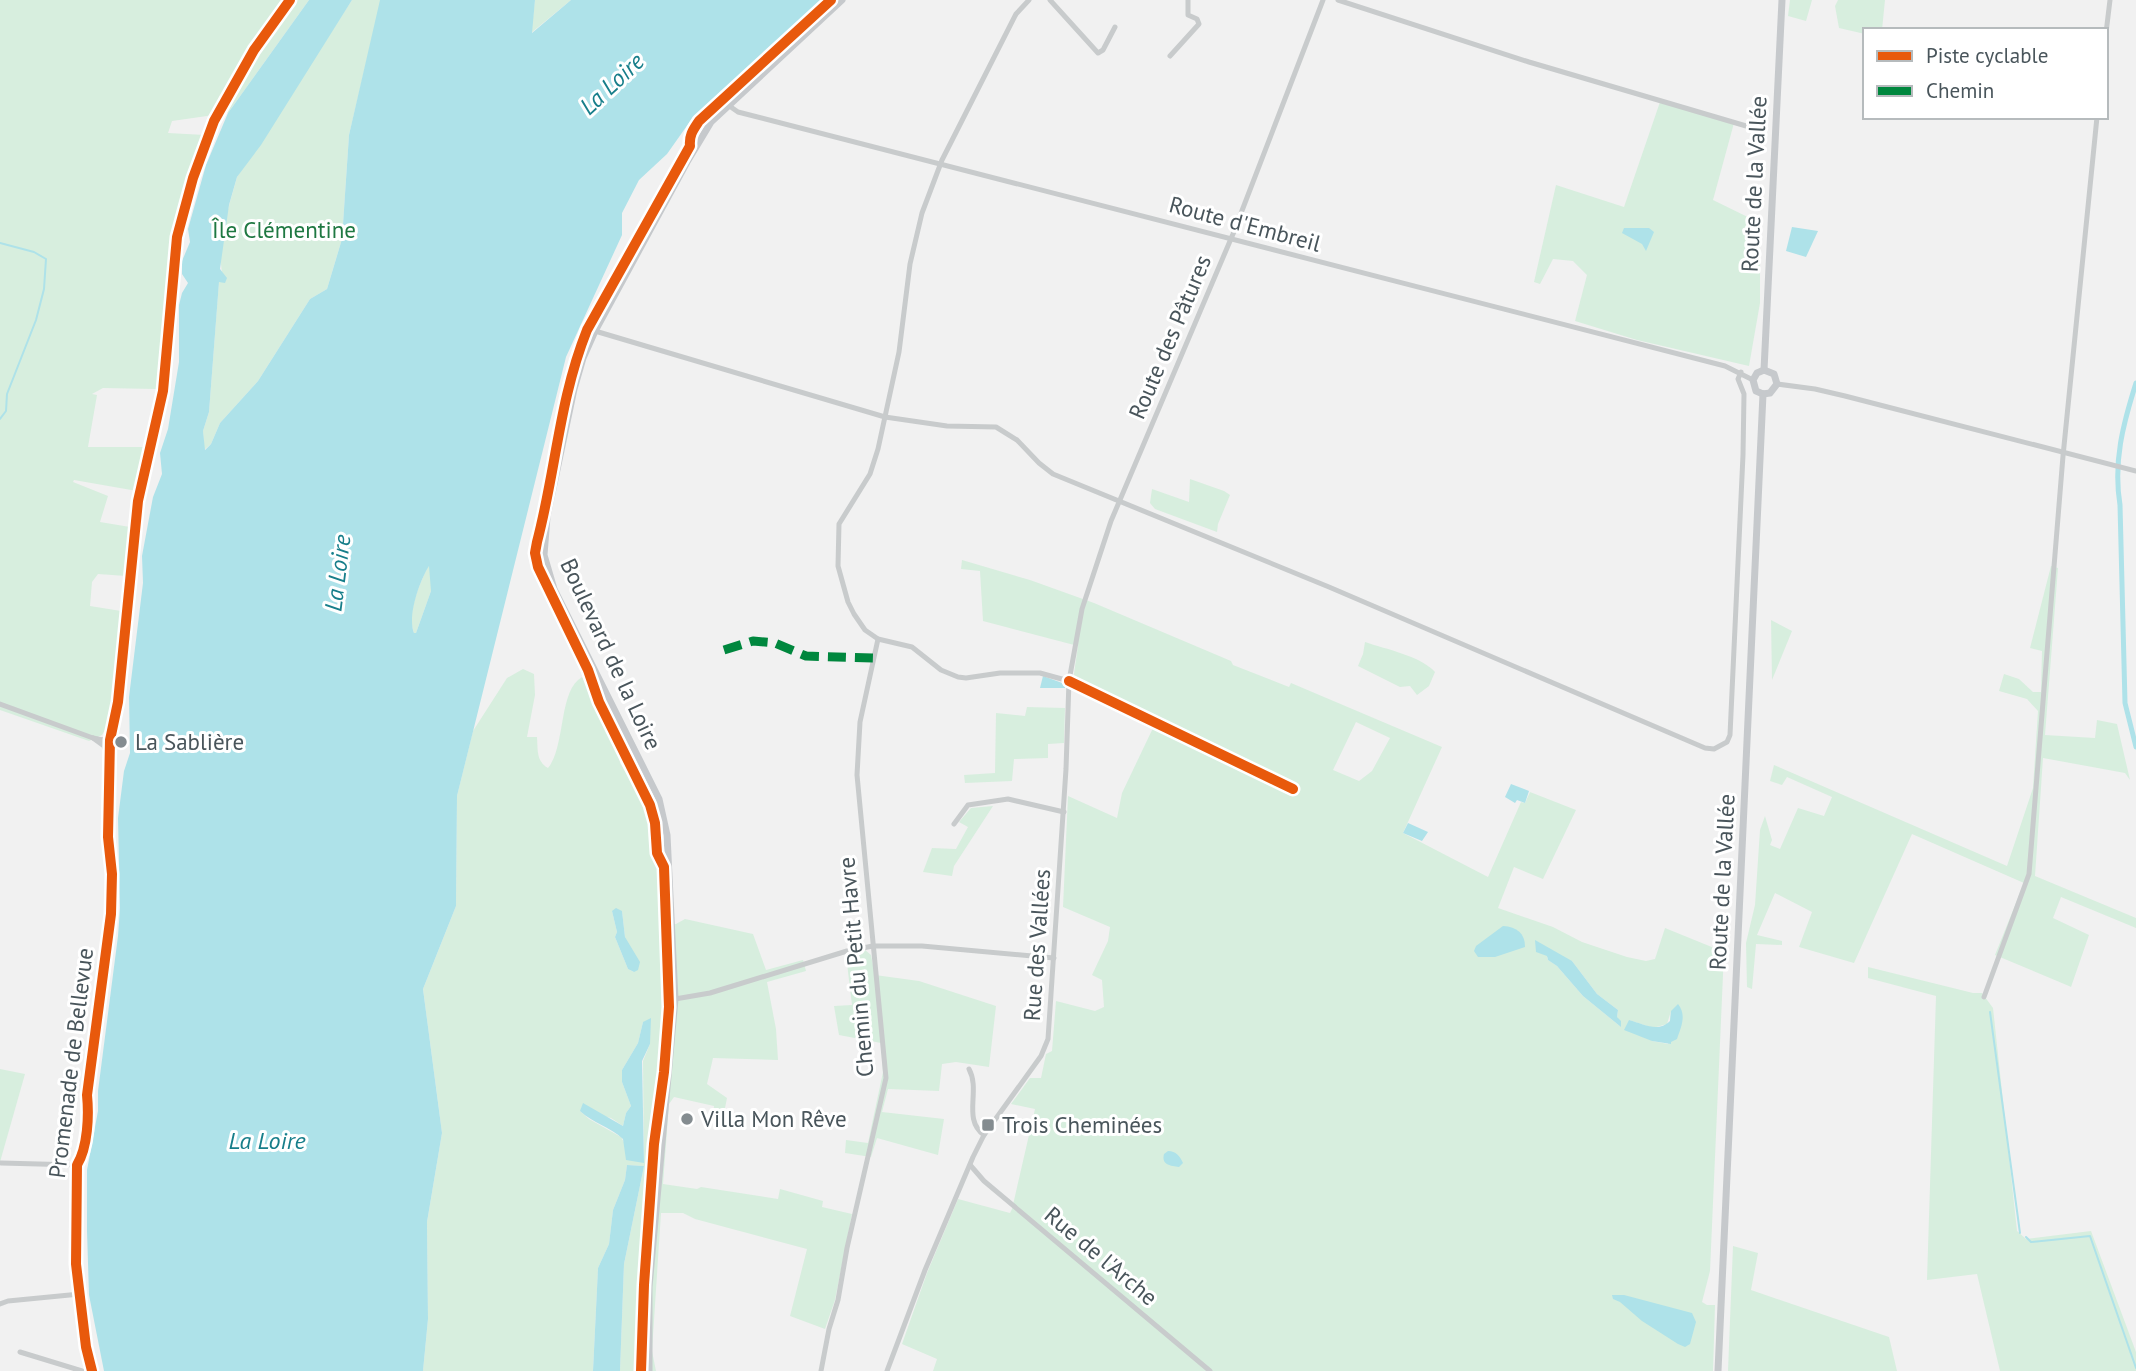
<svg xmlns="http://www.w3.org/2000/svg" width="2136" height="1371" viewBox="0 0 2136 1371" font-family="'PT Sans',sans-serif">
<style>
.green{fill:#d7eede;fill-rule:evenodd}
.water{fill:#aee2e9;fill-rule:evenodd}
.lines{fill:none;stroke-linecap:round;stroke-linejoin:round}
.stream{stroke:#aee2e9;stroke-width:2}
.canal{stroke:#aee2e9;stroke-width:5}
.minor{stroke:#c8cbcc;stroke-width:5}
.major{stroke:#c6c9cc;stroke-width:7}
.quiet{stroke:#00873e;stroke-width:9;stroke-dasharray:18 9;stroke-linecap:butt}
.cycleway-casing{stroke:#fff;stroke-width:15}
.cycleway{stroke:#e8590c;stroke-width:10}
.poi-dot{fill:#848c90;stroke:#fff;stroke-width:2.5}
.labels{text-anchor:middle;stroke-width:6;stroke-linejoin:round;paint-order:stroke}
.street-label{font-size:23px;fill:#49555b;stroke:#fff}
.park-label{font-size:23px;fill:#1f7842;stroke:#fff}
.poi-label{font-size:23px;fill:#49555b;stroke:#fff;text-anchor:start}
.water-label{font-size:24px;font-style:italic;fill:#177e8a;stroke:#fff}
</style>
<rect width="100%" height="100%" fill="#f1f1f1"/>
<g class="green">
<path d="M0,0H309L228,113L172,121L168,133L205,135L179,210L172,246L156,389L103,388L92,394L97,395L88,447H146L137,491L74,480L73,482L108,496L100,522L130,527L126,576L98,574L92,582L90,606L121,611L111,719L102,735L89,741L0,710Z"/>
<path d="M352,0H381L349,135L342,239L327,289L310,299L258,381L220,423L211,444L204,450L203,431L209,412L219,281L225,282C213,253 229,207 237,177Z"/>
<path d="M535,0H571L531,33Z"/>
<path d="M1790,0H1812L1806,21L1788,16Z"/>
<path d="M1838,0H1885L1882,30H1865V34L1839,28L1835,6Z"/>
<path d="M1660,102L1734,123L1713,200L1760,223V303L1749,366L1637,340L1575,321L1587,275L1573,261L1553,259L1540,284L1534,282L1556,185L1624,207Z"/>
<path d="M1190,479L1224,491L1230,495L1218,524L1217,532L1155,509L1150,503L1152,489L1189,502Z"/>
<path d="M962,560L1030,580L1094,603L1231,661L1233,665L1289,687L1291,683L1442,747L1403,833L1488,877L1521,802L1525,803L1530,792L1576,810L1543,879L1514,867L1498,908L1553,927L1582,942L1627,957L1646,961L1655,959L1665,928L1724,952L1710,1271L1702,1302L1707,1305H1715L1713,1371H933L937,1359L902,1344L927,1273L958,1199L1010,1213L1012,1209L1035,1109L1011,1104L1030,1078H1041L1046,1054L1052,1051L1056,1001L1095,1011L1104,1007L1102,980L1092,975L1108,941L1110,927L1063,907L1068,796L1117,818L1122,793L1153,728L1072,687L1078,646L983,621L980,571L961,569ZM1356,722L1390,738L1372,771L1359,781L1333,770ZM1547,957L1572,961L1597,994L1618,1010L1617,1017L1621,1027L1583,996L1557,966L1548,960ZM1671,1011L1668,1044L1652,1041L1629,1020L1653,1028L1667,1024Z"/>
<path d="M429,565L431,568V591L416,633H414C406,614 420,582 429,565Z"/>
<path d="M2051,566L2058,568L2045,735L2095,738L2097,720L2117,724L2130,780L2125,773L2043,758L2035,876L2136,918V928L2061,897L2053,918L2089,935L2071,987L2069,986L1995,955L2024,883L1912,834L1854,963L1799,947L1812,912L1775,893L1757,935L1782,941V945L1756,944L1752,989L1747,987L1746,943L1755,905L1760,830L1765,816L1772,840L1770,845L1780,849L1798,808L1824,816L1832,797L1787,777L1782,785L1770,781L1774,765L2007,866L2033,788L2038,711L2027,699L1999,691L2004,674L2019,679L2033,692H2041L2042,651L2030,648Z"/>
<path d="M1771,620L1792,631L1772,680Z"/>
<path d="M1365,642C1385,649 1421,656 1435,672L1429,686L1417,695L1410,686L1400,687L1358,666L1363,654Z"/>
<path d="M523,669L534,674L535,695L527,737H537C538,750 536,761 548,768C566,746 558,691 582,677L618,748L620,763L644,802L652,830L650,847L661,866L664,925L676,924L685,919L753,934L766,970L803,960L806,971L767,982L776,1029L778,1060L713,1058L707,1084L727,1098L723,1118L713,1116L714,1106L674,1097L669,1104L663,1184L697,1189L701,1187L778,1199L780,1189L823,1201L822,1207L852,1214L835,1300L825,1329L790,1316L807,1249L695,1219L683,1213H661L652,1351L656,1371H620L624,1264L644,1166L627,1165L625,1180L613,1210L609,1244L598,1268L593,1371H423L428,1319L427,1222L442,1133L423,989L456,906L457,796L473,731L507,678ZM612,911H622L625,937L634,972L628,969L615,937L617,932ZM643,1022L650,1044L643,1061L644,1163L625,1144L621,1137L589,1119L580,1111L611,1118L623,1126L626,1113L631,1106L622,1082V1070L638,1043Z"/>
<path d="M1027,707L1065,708L1064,743L1048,744V758L1014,759L1012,781L965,783L964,775L995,773L996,713L1025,716Z"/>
<path d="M993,806L954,866L952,876L923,872L932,848L956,849L968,827L959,822L971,808Z"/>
<path d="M865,950L871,955L875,975L919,981L996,1006L989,1067L956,1062L942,1064L939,1091L888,1089L882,1112L944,1119L938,1155L877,1138L871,1157L845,1153L846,1140L868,1143L883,1072L881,1043L839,1035L834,1006L852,1005L846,955Z"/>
<path d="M1868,967L1973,993H1982L1993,1008L2017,1231L2026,1239L2091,1231L2136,1352V1371H2000L1977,1274L1927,1280L1936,996L1868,978Z"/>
<path d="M0,1069L25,1074L0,1162Z"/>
<path d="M1733,1246L1758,1253L1751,1290L1889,1337L1897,1371H1728Z"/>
</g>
<g class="water">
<path d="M309,0H352L261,145L237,177L229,205L220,269L227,278L225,283L219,282L209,412L203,431L205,450L211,444L220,423L258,381L310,299L327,289L342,239L349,135L380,0H535L532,33L571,0H822L691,120L667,154L639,180L622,213V235L566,357L457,796L456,906L423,989L442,1133L427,1222L428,1319L423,1371H104L89,1295L87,1231V1170L98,1111V1091L118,936L120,908L118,818L124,771L130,753L129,697L143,583L142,556L153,497L162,474L160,453L168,429L179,362V305L182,293L188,283L182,274V261L190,242L188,229L206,165L228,113ZM429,566L431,591L416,633H414C407,616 420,580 429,566Z"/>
<path d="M1792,227L1818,231L1806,257L1786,251Z"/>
<path d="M1624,228H1649L1654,232L1646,251L1642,244L1622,233Z"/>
<path d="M1043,676L1065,684V688H1040Z"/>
<path d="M1511,784L1529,791L1525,803L1517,800L1515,803L1505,797Z"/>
<path d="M1408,823L1428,832L1422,841L1403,833Z"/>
<path d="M616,908L622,911L625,937L640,962L638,970L634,972L628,969L615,937L617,932L612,911Z"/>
<path d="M1503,926C1517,927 1525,933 1525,947L1495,957H1478L1474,951L1476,946Z"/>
<path d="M1535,940L1572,961L1597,994L1618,1010L1617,1017L1621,1021V1027L1583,996L1557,966L1548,960L1547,956L1536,952Z"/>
<path d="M1678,1004C1687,1015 1681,1027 1677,1039L1671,1042V1044L1652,1041L1624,1030L1629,1020C1644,1024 1658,1033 1670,1021L1671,1011Z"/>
<path d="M651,1018L650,1044L642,1061L644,1163L626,1160L623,1139C610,1127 593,1123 580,1111L583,1103L623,1126L626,1113L631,1106L622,1082V1070L638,1043L643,1022Z"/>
<path d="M1168,1151C1176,1151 1180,1156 1183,1163L1179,1167C1171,1166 1161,1165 1164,1154Z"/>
<path d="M627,1165L644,1166L624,1264L620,1371H593L598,1268L609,1244L613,1210L625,1180Z"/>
<path d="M1612,1295H1624L1692,1313L1696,1322L1690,1344L1685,1347L1678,1344L1642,1321L1620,1302L1613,1299Z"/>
</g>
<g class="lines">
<g class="stream">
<path d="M0,243L34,252L46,259L44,289L36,320L7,394L6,411L0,419"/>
<path d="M1990,1012L2020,1233"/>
<path d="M2026,1237L2031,1242L2090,1236L2136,1368"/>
</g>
<path class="canal" d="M2136,383C2123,424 2113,462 2120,505L2125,703L2136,747"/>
<g class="minor">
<path d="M1029,0L1016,14L942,160L922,213L910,264L899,352L878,449L870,474L839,524L838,566L848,602L854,614L865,630L878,639L912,647L941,670L958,677L966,678L1000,673H1040L1069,681"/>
<path d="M1050,0L1098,53L1103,50L1115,27"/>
<path d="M1338,0L1529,62L1753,128"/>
<path d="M2106,33L2110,0"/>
<path d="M1170,56L1199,24L1197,19L1188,15V0"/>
<path d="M728,105L738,112L1725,366L1753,380"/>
<path d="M595,331L885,417L947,426L996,427L1017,440L1039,463L1053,474L1329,587L1705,748L1714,749L1727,742L1730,735L1743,455L1744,394L1738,379L1741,372"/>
<path d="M1777,384L1815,389L1845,396L2136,471"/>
<path d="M0,704L93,738L103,740"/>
<path d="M93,738L104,746L108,757"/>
<path d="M954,824L968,805L1008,799L1064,812"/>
<path d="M1984,997L2029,874L2063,456L2097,117"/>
<path d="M675,999L710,993L847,951L873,946H922L1054,958"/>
<path d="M969,1069C981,1091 962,1119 984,1135"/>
<path d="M1,1163L77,1165"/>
<path d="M971,1166L984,1181L1210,1371"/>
<path d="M0,1304L8,1301L80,1294"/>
<path d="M20,1352L82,1371"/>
<path d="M92,1371C86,1352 84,1332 82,1312C76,1263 75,1215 77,1165C88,1147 89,1115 87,1095L111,914L112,874L108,837L110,743L107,739L103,740"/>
<path d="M821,1371L829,1329L838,1300L847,1248L886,1078L857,775L860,722L878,639"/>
<path d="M887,1371L925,1270L973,1157L984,1135L1041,1056L1048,1039L1066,769L1069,681L1082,609L1111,521L1233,234L1323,0"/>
</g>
<g class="major">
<path d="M1764,370L1782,0"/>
<path d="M1763,394L1770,393L1777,384L1774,374L1764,370"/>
<path d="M1763,394L1756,391L1753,380L1757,373L1764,370"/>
<path d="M649,1371V1287L675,999L667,835L659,799L554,589L544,555L547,517L574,389L583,358L595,331L687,162L711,122L842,0"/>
<path d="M1718,1371L1763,394"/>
</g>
<path class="quiet" d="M724,650L753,641L775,643L806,656L873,658"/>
<g class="cycleway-casing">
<g id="cycleway">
<path d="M1069,681L1293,789"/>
<path d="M92,1371L86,1347L76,1264L77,1165C88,1147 89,1115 87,1095L111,914L112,874L108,837L110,740L118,702L138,501L163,391L177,237L193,178L214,121L254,50L290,0"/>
<path d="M641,1371L644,1285L654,1144L664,1072L669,1007L664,867L657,853L655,823L650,805L599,702L588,670L538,567L535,553L537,542C556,470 559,400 587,330L690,146C689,135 693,130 699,121L831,0"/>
</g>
</g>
<use href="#cycleway" class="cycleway"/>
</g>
<g class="poi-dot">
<circle cx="121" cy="742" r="7"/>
<circle cx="687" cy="1119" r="7"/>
<rect x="981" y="1118" width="14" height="14" rx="3.5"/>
</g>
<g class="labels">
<g class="street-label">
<text transform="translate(1754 184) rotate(-87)" y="8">Route de la Vallée</text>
<text transform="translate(1245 224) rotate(15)" y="8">Route d'Embreil</text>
<text transform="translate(1170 337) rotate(-67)" y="8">Route des Pâtures</text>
<text transform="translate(611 654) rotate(65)" y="8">Boulevard de la Loire</text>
<text transform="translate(1722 882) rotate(-87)" y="8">Route de la Vallée</text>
<text transform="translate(1037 945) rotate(-86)" y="8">Rue des Vallées</text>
<text transform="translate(856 967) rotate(-95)" y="8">Chemin du Petit Havre</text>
<text transform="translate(71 1063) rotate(-83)" y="8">Promenade de Bellevue</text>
<text transform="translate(1101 1256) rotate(40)" y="8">Rue de l'Arche</text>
</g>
<g class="park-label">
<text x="284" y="238">Île Clémentine</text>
</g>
<g class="poi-label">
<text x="135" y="750">La Sablière</text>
<text x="701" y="1127">Villa Mon Rêve</text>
<text x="1002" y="1133">Trois Cheminées</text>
</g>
<g class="water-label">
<text transform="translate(612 84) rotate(-43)" y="8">La Loire</text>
<text transform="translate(338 573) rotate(-83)" y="8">La Loire</text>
<text x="267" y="1149">La Loire</text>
</g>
</g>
<rect x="1863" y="28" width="245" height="91" fill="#ffffff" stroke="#b6bbbd" stroke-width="2"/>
<rect x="1877" y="51" width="35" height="10" fill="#e8590c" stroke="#b6bbbd" stroke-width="2"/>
<text x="1926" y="63" font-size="21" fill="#49555b">Piste cyclable</text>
<rect x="1877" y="86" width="35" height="10" fill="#00873e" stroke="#b6bbbd" stroke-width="2"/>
<text x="1926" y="98" font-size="21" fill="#49555b">Chemin</text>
</svg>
